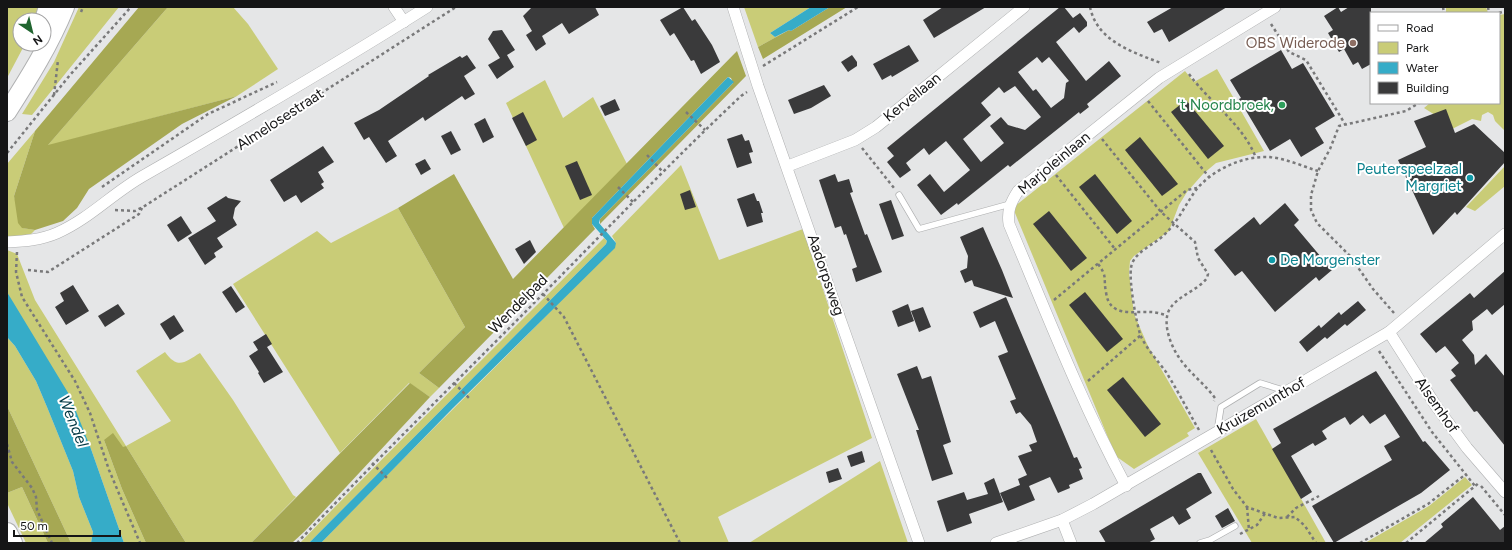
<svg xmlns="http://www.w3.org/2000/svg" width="1512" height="550" viewBox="0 0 1512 550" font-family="Figtree,sans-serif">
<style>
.green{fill:#c9cc77}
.forest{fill:#a6a853}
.water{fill:#36acc8}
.building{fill:#3a3a3b;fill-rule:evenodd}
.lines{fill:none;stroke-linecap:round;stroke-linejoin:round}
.lane-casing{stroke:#afb0b1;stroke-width:7}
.street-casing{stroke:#afb0b1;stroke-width:12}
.primary-casing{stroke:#afb0b1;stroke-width:20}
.highway-casing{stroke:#afb0b1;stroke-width:22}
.path{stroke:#79797a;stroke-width:2.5;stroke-dasharray:3 3;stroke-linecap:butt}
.lane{stroke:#fff;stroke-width:5.5}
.street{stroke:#fff;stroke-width:11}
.primary{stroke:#fff;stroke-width:18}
.highway{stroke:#fff;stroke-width:20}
.education-dot{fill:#8d6e63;stroke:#fff;stroke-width:1.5}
.leisure-dot{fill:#2e9e5b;stroke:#fff;stroke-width:1.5}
.culture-dot{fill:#0f9aa8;stroke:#fff;stroke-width:1.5}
.labels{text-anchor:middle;stroke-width:4;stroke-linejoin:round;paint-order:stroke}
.education-label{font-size:15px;fill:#785e54;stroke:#fff;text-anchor:end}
.street-label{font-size:15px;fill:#151516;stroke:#fff}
.leisure-label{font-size:15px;fill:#27864d;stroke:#fff;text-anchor:end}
.culture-label{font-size:15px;fill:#0d838f;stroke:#fff;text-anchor:end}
.water-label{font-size:16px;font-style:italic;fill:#013743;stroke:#fff}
</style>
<rect width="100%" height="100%" fill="#e5e6e7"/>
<g class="green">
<path d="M7,7H42L37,20H20V44H25L7,78Z"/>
<path d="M79,7H119L32,115L22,114L54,62Z"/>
<path d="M168,7H233L248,24L278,69L237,96L47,146Z"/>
<path d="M744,7H811L770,33L775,37L782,34L758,47Z"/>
<path d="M1446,7H1486L1488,13H1446Z"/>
<path d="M1505,14V131L1495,121L1493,115L1488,112L1482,115L1481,121L1472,119L1452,129L1435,115L1424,108L1430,103H1499V15Z"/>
<path d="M1217,69L1264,151L1216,163L1203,174L1187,192L1179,205L1169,231L1134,256L1130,261L1129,273L1134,314L1148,346L1195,428L1187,433L1189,436L1134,469L1117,457L1109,440L1015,213V206L1185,71L1194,82Z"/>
<path d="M545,80L563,118L593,97L627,164L564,228L506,103Z"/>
<path d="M35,131L14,196L23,228L35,230L29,236H7V164Z"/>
<path d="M681,165L719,260L803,229L872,438L718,517L729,543H321C418,441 520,346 616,243L612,236Z"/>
<path d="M1505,166V186L1475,211L1466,207Z"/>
<path d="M398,208L465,327L419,373L439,388L430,397L409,383L340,453L233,284L317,231L331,243Z"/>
<path d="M604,238L607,241L606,244L309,543H300C400,439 503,340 604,238Z"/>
<path d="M7,250L17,254L35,300L126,446L171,421L136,371L165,352C178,370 185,362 200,353L233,400L293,495L296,497L251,543H186L126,446L123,448L104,440L122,489L146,543H124L91,449L7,292Z"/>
<path d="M7,337L15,346L36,381L47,407L73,471L79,497L93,532L91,543H71L7,406Z"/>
<path d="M1256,419L1326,543H1252L1198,453Z"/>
<path d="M880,461L908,543H749Z"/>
<path d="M1465,477L1472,485L1400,543H1365L1429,506Z"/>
<path d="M22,487L48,543H26L7,503V493Z"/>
</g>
<g class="forest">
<path d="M139,7H168L48,145L237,96L182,124L89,189L77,208L63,221L35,230L22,228L18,223L14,196L35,131Z"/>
<path d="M830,7H847L763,59L758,47L789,30L791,31Z"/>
<path d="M737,51L746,76L600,224V219L733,83L731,78L728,77L592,218V224L595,229L439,388L419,373L465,327L398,208L454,174L513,279Z"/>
<path d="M410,383L430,397L305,531L292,543H251Z"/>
<path d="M7,406L71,543H48L22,487L7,493Z"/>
<path d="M113,433L123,447L126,446L186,543H146L122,489L104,440Z"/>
</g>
<g class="water">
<path d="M811,7H830L791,31L789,30L775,37L770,33Z"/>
<path d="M728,77L734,82L600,219L599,223L616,243L615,248L453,408L321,543H309L606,244L607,241L592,224V218Z"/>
<path d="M7,292L70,396L91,449L124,543H91L93,532L79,497L73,471L47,407L36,381L15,346L7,337Z"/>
</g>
<g class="building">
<path d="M532,7H595L599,15L569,34L562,23L542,36L546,44L536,51L526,35L532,31L523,16Z"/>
<path d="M683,7L692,21L695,19L712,45L720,62L701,74L694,60L691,61L674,33L670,36L660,20Z"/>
<path d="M943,7H986L934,38L923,20Z"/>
<path d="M1060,7H1064L1073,18L1080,13L1087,22V26L1079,33L1074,27L1056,42L1086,81L1109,61L1121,76L1087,104L1089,107L1080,114L1079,112L1010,167L1008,165L958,205L957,203L941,215L917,185L930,174L944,192L970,170L946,141L929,155L924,148L906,163L911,170L900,178L887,162L894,156L887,148ZM1037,57L1042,63L1049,57L1069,81L1066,83L1064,98L1051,108L1036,89L1033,91L1018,72ZM1015,86L1041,117L1025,130L1008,125L1001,117L990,126L1004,143L981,162L963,139L991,115L981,103L999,87L1004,93Z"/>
<path d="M1173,7H1227L1169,42L1162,29L1154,33L1147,22Z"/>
<path d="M1338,7L1341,12L1349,7H1371V64L1362,69L1358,62L1353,65L1344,49L1339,52L1328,33L1333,30L1324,16Z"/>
<path d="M502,30L515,50L507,55L514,67L497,79L488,65L500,58L488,39L493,31Z"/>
<path d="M909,45L919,61L892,77L891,75L882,80L873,64Z"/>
<path d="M1281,50L1292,69L1303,63L1335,116L1315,128L1324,143L1301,157L1290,139L1270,151L1239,99L1241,98L1230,80Z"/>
<path d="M467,55L476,68L464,76L475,94L465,100L462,96L425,121L423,117L388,141L397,156L386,163L369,137L364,140L354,123L379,110L429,76L428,75L460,56L462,58Z"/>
<path d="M852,55L857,62V66L848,72L841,62Z"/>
<path d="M824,85L831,96L811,108L794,114L788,100Z"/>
<path d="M615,99L620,110L605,116L600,106Z"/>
<path d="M1186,100L1224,146L1208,159L1171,112Z"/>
<path d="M1446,109L1455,133L1474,124L1505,153V162L1457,215L1455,212L1433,235L1398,160L1426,147L1414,121Z"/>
<path d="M523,112L537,140L526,146L512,118Z"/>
<path d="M485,118L494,137L483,143L474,124Z"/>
<path d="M451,131L461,150L451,155L441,136Z"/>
<path d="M742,134L745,141L749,140L753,152L749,153L752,163L737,168L727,139Z"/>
<path d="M1140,137L1178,184L1162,196L1125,150Z"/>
<path d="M323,146L334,162L318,172L324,182L321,184L324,188L301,203L296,195L284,202L270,180Z"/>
<path d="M425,159L431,169L421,175L415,164Z"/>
<path d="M577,161L592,195L580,200L565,166Z"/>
<path d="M835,174L838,182L849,179L853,192L850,193L865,235L867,234L882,272L856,282L852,269L857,267L846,234L844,235L841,226L835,228L819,180Z"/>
<path d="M1095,174L1132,221L1117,234L1079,187Z"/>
<path d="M690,190L696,207L685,210L680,194Z"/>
<path d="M754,193L757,201H759L763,213H761L763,222L747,227L737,199Z"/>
<path d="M226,196L228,198L241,201L235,208L233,218L237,225L217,238L223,247L214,253L216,257L205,265L188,238L216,221L207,208Z"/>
<path d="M891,200L904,236L892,240L879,204Z"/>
<path d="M1285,203L1299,220L1294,225L1332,270L1319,281L1316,277L1275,312L1242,271L1235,276L1214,250L1254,217L1260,225Z"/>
<path d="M1049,211L1087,258L1071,271L1033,224Z"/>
<path d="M181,216L192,233L178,242L167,225Z"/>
<path d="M983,227L1002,270L1013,298L974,286L972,280L965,283L960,271L967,268L968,256L960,237Z"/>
<path d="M530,240L536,252L524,264L515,249Z"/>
<path d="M1505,271V304L1492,315L1487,309L1472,321L1473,330L1462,340L1474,355L1475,365L1486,354L1505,377V446L1477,411L1474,412L1450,380L1456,376L1451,370L1459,363L1445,346L1436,353L1420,334L1470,293L1474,298Z"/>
<path d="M73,285L89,311L66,325L55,307L64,301L60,293Z"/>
<path d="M231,286L245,307L236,313L222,292Z"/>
<path d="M1085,292L1123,339L1107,352L1069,305Z"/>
<path d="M1006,297L1074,458L1077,457L1082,468L1079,469L1083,479L1069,485L1070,488L1058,493L1050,477L1029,486L1035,500L1008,511L1000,493L1020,485L1018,479L1027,475L1018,456L1032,451L1029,445L1037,442L1031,425L1020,412L1016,414L1010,401L1016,399L998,356L1008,352L995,321L980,328L973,312Z"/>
<path d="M1358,301L1366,310L1347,326L1345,324L1327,339L1325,337L1307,352L1299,342L1319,325L1321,328L1339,312L1341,315Z"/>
<path d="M118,304L125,314L105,327L98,316Z"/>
<path d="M908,304L914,321L898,327L892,311Z"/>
<path d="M923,307L931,327L919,332L911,311Z"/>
<path d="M174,315L184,331L170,340L160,324Z"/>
<path d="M266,334L272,344L267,347L283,372L264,383L258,373L259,372L249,356L258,350L253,342Z"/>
<path d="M917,366L922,379L931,376L951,442L943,445L953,474L932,481L916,430H919L897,374Z"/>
<path d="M1376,371L1423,442L1425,441L1450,470L1421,493L1334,543L1312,506L1392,460L1384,446L1400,437L1385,414L1370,424L1363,415L1350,425L1345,417L1334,423L1322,431L1327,439L1315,446L1313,443L1291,456L1312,492L1301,499L1272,449L1281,443L1273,429Z"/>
<path d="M1123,377L1161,424L1145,437L1107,390Z"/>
<path d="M862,451L865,462L851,467L847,456Z"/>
<path d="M838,468L842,479L829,483L826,472Z"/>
<path d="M1198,473H1201L1212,493L1186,509L1191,518L1179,525L1173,516L1150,529L1155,539L1148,543H1106L1099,531Z"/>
<path d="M994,478L1003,502L969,514L972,523L947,532L937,501L964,492L967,500L988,494L984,483Z"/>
<path d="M1473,497L1500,530L1505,526V543H1424L1443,527L1441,524Z"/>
<path d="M1228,508L1235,521L1222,528L1215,516Z"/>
</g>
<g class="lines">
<g class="lane-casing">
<g id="lane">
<path d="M899,195L919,229L1010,204"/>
<path d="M1217,432L1221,407L1260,383L1286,391"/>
<path d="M1200,543L1210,540L1235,526"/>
</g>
</g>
<g class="street-casing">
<g id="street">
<path d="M394,7L404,22"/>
<path d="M733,7L758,86L919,543"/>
<path d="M788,166L855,140L876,127L1024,7"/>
<path d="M7,242C25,241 41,240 57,233C89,219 113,193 143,176C239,121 334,66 427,7"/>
<path d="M1389,332L1436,406L1467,448L1505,492"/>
<path d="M1126,486C1081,402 1046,312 1009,224C1007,210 1011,202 1018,191L1159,78L1275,7"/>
<path d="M1062,520L1071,543"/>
<path d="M996,543L1062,520L1093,504L1389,332L1505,234"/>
</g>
</g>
<g class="primary-casing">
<g id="primary">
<path d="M44,20L48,7"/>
<path d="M7,112C29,78 50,44 65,7"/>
</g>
</g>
<g class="highway-casing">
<path id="highway" d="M7,533L12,543"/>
</g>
<g class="path">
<path d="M1090,7C1097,41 1132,52 1161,63"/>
<path d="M1443,7L1444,13"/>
<path d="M1488,7L1489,13"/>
<path d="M81,12L83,7"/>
<path d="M1499,13L1505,11"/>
<path d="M1271,24L1289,52L1306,60L1345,124"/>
<path d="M763,66L858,7"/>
<path d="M1189,74C1210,103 1243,124 1256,158"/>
<path d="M54,95L58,60"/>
<path d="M1148,101L1209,177"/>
<path d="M686,112L705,130"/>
<path d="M1102,139L1161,212L1195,242L1198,258L1208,274L1207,278C1198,290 1180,295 1171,307C1161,320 1170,344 1178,356C1188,372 1204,383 1215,398L1214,401"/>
<path d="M862,148L894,188"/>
<path d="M7,153L70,75L131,7"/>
<path d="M647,155L663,172"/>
<path d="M1056,175L1115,249"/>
<path d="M102,187L208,114L277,82"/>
<path d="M618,187L633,202"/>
<path d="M115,210L135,211L143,207L456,7"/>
<path d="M17,252L16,272L22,297L75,381L90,413L109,470L140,543"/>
<path d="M1098,264C1108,277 1103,278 1106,292C1109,318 1133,311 1151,312C1156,312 1161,314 1166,315"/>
<path d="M28,270L48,272L139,214L142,208"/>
<path d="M543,294L564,317L680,543"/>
<path d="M1054,300L1187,190L1197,188"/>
<path d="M1394,313L1373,289L1350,256L1317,223L1311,210V195L1318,171L1330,149L1339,126L1406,111L1419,103"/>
<path d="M1379,351L1432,432L1475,486"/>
<path d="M1088,381L1141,335"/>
<path d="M454,383L469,398"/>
<path d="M1199,430C1188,411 1178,391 1166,372C1158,361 1145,347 1140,334C1136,320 1129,283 1131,268C1133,252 1154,245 1164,235C1178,222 1185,205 1196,190C1212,170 1242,156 1268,157C1285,158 1302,166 1318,171"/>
<path d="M7,444L12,462L32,488L36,497L37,510L52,543"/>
<path d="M1211,450L1233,489L1247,507L1278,518L1295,517L1305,526L1316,543"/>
<path d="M372,463L388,479"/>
<path d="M1481,486L1505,515"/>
<path d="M1247,507L1249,530"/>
<path d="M1287,517L1296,508L1319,496"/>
<path d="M1240,534L1257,525L1266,512"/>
<path d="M297,543C377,459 460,378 542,295C608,228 673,160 741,96L747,92"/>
<path d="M1360,543L1428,504L1466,474"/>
<path d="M1406,543L1480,482"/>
</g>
<use href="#lane" class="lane"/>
<use href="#street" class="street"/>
<use href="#primary" class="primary"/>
<use href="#highway" class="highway"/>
</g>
<circle class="education-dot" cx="1353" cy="43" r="4"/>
<circle class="leisure-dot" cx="1282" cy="105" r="4"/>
<g class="culture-dot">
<circle cx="1470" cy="178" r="4"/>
<circle cx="1272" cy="260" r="4"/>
</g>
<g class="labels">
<g class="education-label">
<text x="1345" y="48">OBS Widerode</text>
</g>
<g class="street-label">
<text transform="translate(912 97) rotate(-39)" y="5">Kervellaan</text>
<text transform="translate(280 119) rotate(-33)" y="5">Almelosestraat</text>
<text transform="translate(1054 163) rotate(-40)" y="5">Marjoleinlaan</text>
<text transform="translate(826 275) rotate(71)" y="5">Aadorpsweg</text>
<text transform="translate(518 304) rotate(-45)" y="5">Wendelpad</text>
<text transform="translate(1437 405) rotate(55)" y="5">Alsemhof</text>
<text transform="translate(1261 406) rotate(-30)" y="5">Kruizemunthof</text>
</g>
<g class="leisure-label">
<text x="1274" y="110">'t Noordbroek,</text>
</g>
<g class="culture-label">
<text x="1462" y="174">Peuterspeelzaal<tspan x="1462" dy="17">Margriet</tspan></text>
<text x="1280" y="265" text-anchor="start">De Morgenster</text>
</g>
<g class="water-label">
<text transform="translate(74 421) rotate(68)" y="6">Wendel</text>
</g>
</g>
<rect width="1512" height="550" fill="none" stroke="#151516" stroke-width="16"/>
<rect x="1370" y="12" width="130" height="92" fill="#ffffff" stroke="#a1a1a2"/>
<rect x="1378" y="25" width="20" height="6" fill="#ffffff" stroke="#a1a1a2"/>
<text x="1406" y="32" font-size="12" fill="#151516">Road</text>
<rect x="1378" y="42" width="20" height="12" fill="#c9cc77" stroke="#a1a1a2"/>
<text x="1406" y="52" font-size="12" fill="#151516">Park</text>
<rect x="1378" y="62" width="20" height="12" fill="#36acc8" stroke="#a1a1a2"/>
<text x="1406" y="72" font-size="12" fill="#151516">Water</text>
<rect x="1378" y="82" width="20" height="12" fill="#3a3a3b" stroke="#a1a1a2"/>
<text x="1406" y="92" font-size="12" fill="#151516">Building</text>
<g transform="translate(32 32) rotate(145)"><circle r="19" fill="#ffffff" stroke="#a1a1a2"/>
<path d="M0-3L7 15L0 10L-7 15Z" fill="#216530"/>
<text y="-6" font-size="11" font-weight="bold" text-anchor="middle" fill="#151516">N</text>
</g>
<path d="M14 530v6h106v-6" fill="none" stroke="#151516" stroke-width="2"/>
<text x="20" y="530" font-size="12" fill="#151516" stroke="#ffffff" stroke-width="3" paint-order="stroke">50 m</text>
</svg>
